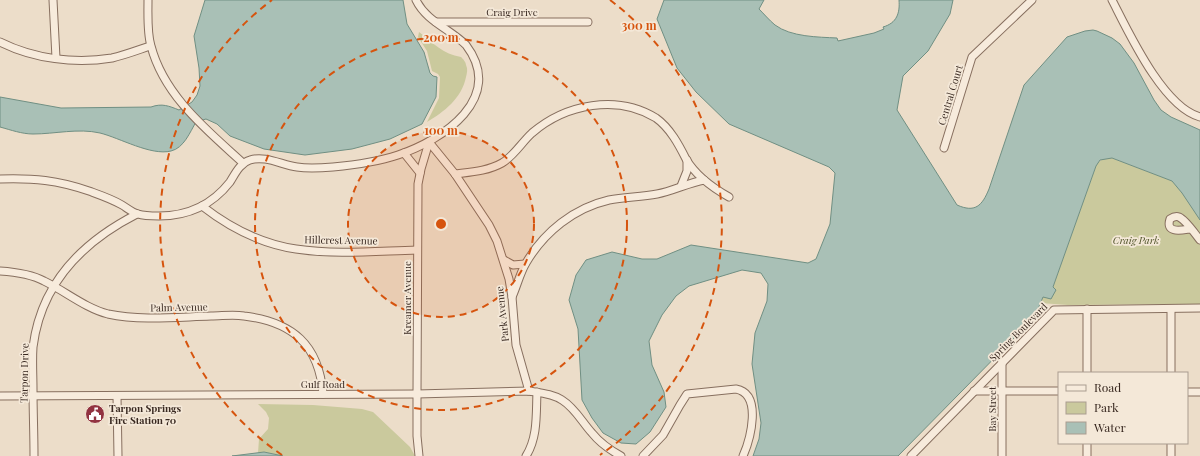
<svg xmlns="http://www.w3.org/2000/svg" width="1200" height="456" viewBox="0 0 1200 456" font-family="'Playfair Display',serif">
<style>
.green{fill:#cac99d}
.water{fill:#a9c0b6;stroke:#708f83}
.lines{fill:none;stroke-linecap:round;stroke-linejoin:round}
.minor-casing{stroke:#876f5f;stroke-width:9}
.minor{stroke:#f7ebdc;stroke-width:7}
.ring{fill:none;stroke:#d6540e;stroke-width:2;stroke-dasharray:7 5}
.labels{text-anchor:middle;stroke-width:3.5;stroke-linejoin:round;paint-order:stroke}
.street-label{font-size:10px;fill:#392921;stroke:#f4e8d8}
.park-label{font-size:10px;font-style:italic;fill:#4f5329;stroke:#f4e8d8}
.poi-label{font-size:10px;font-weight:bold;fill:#392921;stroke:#f4e8d8;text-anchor:start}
.centre{fill:#d6540e;stroke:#f4e8d8;stroke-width:2}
.ring-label{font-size:12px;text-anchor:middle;font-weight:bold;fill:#d6540e;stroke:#f4e8d8;stroke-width:3.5;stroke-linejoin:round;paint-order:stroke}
</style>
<rect width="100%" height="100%" fill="#ecddc9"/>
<g class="green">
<path d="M419,32C433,43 443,54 461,57C463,59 466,62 466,65C468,69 467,73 466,77C462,98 444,112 427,122L439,98L440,77L438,74L432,71L427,51L418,37Z"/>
<path d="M1104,158H1112L1172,181L1182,193L1200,220V304L1068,305L1040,303L1043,297L1053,287L1096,166L1097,163Z"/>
<path d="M258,404L313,405L362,409L373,412L410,447L415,456H283L264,452L258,453L259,439L268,429L269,418L266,412Z"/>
</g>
<g class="water">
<path d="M205,0H403L407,24L424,52L430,73L433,76L437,77L436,97L422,124L390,139L352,149L305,155L264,149L230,136L217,124L206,119L196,122C190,132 184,148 171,151C151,156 120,138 100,133C78,128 55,134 33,134C22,134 11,130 0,127V97L61,108L151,107C162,103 169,106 179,110L192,102L197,95L200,86L199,68L194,36Z"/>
<path d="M664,0H764L759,9C764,14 769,20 775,25C791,37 818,37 837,38L838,41L874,33L884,29L883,27C897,23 900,13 899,0H953L950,14L928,51L903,76L897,110L957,205C975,213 982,206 989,189L1024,85L1067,37L1085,31L1093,30L1097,31L1112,38L1120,44L1134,63L1154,100L1161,110L1171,117L1200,130V220L1182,193L1172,181L1112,158L1100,160L1096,166L1053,287L1056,290L1051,299L1043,297L1038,309L1021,331L898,456H753L759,439L761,423L752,364L755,333L767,301L768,284L761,273L742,270L689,286L676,296L662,315L649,341L652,365L664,392L666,407L650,432L636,444L621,443L603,433L592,418L582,400L578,329L569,300L576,275L586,260L612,252L642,259H657L691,245L808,263L816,259L830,224L835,173L829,167L729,124L696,92L677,68L657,19Z"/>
<path d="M264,452L283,456H232Z"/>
</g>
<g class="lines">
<g class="minor-casing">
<g id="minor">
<path d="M53,0L56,58"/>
<path d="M148,0C148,14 147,33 151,46C164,96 207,130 243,163"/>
<path d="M1112,0C1129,33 1163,107 1200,117"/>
<path d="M436,22H588"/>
<path d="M0,42C34,59 75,64 112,58C125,55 138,50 150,46"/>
<path d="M429,142L455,174L489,225L497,241L509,279L512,297L516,345L529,391"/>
<path d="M944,148L972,57L1032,0"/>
<path d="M404,153L420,173"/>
<path d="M455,174C471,172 488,171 502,163C514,156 522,142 532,133C566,104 617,94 656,118C670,128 679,145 686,159C696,176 713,188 729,197"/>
<path d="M0,179C34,178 57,180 89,191C100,195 112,199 122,205C127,208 133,213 138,214C144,216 152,216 159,216C188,216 212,205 230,182C235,174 240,163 250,160C265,155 282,165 297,167C309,169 321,168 333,167C355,165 377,162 398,155C443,140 506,98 466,45C450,29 426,21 416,0"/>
<path d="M681,186L687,171V160"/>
<path d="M202,206C229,227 262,244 296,249C335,255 377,251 417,250"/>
<path d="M1190,229C1182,230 1165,234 1170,219C1173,217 1176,216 1179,217C1186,220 1195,234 1200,240"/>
<path d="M504,260L513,265L525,264"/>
<path d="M0,271C15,272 31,274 44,281C65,291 85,308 108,314C141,321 177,317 211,316C222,316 233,314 244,316C293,322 319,345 323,394"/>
<path d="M512,297C517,286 520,273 526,263C544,232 574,208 609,200C625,197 641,197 657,194C673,191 688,183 704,180"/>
<path d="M1171,309V373"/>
<path d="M1002,362V456"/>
<path d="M1087,373V309"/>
<path d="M974,391H1059"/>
<path d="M1187,392H1200"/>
<path d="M0,396L417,394L529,391C541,393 553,394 562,400C575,408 582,422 592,433C600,443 610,450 621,456"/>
<path d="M117,396L118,456"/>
<path d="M1087,443V456"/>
<path d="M1171,443V456"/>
<path d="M34,456C34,434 33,411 33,389C33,375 32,361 33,347C41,283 82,242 137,214"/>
<path d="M419,456L417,436V394L418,184L421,169L429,142"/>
<path d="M526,456C538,437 536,414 537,392"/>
<path d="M643,456L663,435L680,405L687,394L736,389C763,394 750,440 743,456"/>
<path d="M911,456L1054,310L1200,308"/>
</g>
</g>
<use href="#minor" class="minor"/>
</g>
<circle cx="441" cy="224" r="93" fill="#d6540e" fill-opacity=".12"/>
<g class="ring">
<circle cx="441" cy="224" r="93"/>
<circle cx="441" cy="224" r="186"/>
<path d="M282 455A280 280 0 0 1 272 0M610 0A280 280 0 0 1 600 455"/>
</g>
<defs>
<g id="civic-disc" transform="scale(1)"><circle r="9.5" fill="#923341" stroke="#f4e8d8"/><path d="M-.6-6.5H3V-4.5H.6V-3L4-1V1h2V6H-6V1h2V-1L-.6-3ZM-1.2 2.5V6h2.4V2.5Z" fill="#fff"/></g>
</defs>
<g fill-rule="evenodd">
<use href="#civic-disc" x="95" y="414"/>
</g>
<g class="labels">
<g class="street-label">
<text x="512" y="16">Craig Drive</text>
<text transform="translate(950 95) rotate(-73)" y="4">Central Court</text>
<text transform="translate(341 240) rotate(1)" y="4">Hillcrest Avenue</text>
<text transform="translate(407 298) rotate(-90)" y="4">Kreamer Avenue</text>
<text transform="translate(179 307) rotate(-1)" y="4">Palm Avenue</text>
<text transform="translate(502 314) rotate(-96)" y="4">Park Avenue</text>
<text transform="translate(1018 332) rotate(-45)" y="4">Spring Boulevard</text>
<text transform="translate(24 373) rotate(-89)" y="4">Tarpon Drive</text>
<text x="323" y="388">Gulf Road</text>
<text transform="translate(992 409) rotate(-90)" y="4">Bay Street</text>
</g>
<g class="park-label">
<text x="1136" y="244">Craig Park</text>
</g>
<g class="poi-label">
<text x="109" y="412">Tarpon Springs<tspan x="109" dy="12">Fire Station 70</tspan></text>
</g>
</g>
<circle cx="441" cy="224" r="6" class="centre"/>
<g class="ring-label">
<text x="639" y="30">300 m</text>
<text x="441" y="42">200 m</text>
<text x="441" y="135">100 m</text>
</g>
<rect x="1058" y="372" width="130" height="72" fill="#f4e8d8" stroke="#a99c8f"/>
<rect x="1066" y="385" width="20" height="6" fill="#f7ebdc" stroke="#a99c8f"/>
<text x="1094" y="392" font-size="12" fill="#392921">Road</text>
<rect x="1066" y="402" width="20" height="12" fill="#cac99d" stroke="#a99c8f"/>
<text x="1094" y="412" font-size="12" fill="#392921">Park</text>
<rect x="1066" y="422" width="20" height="12" fill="#a9c0b6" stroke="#a99c8f"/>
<text x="1094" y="432" font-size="12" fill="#392921">Water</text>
</svg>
